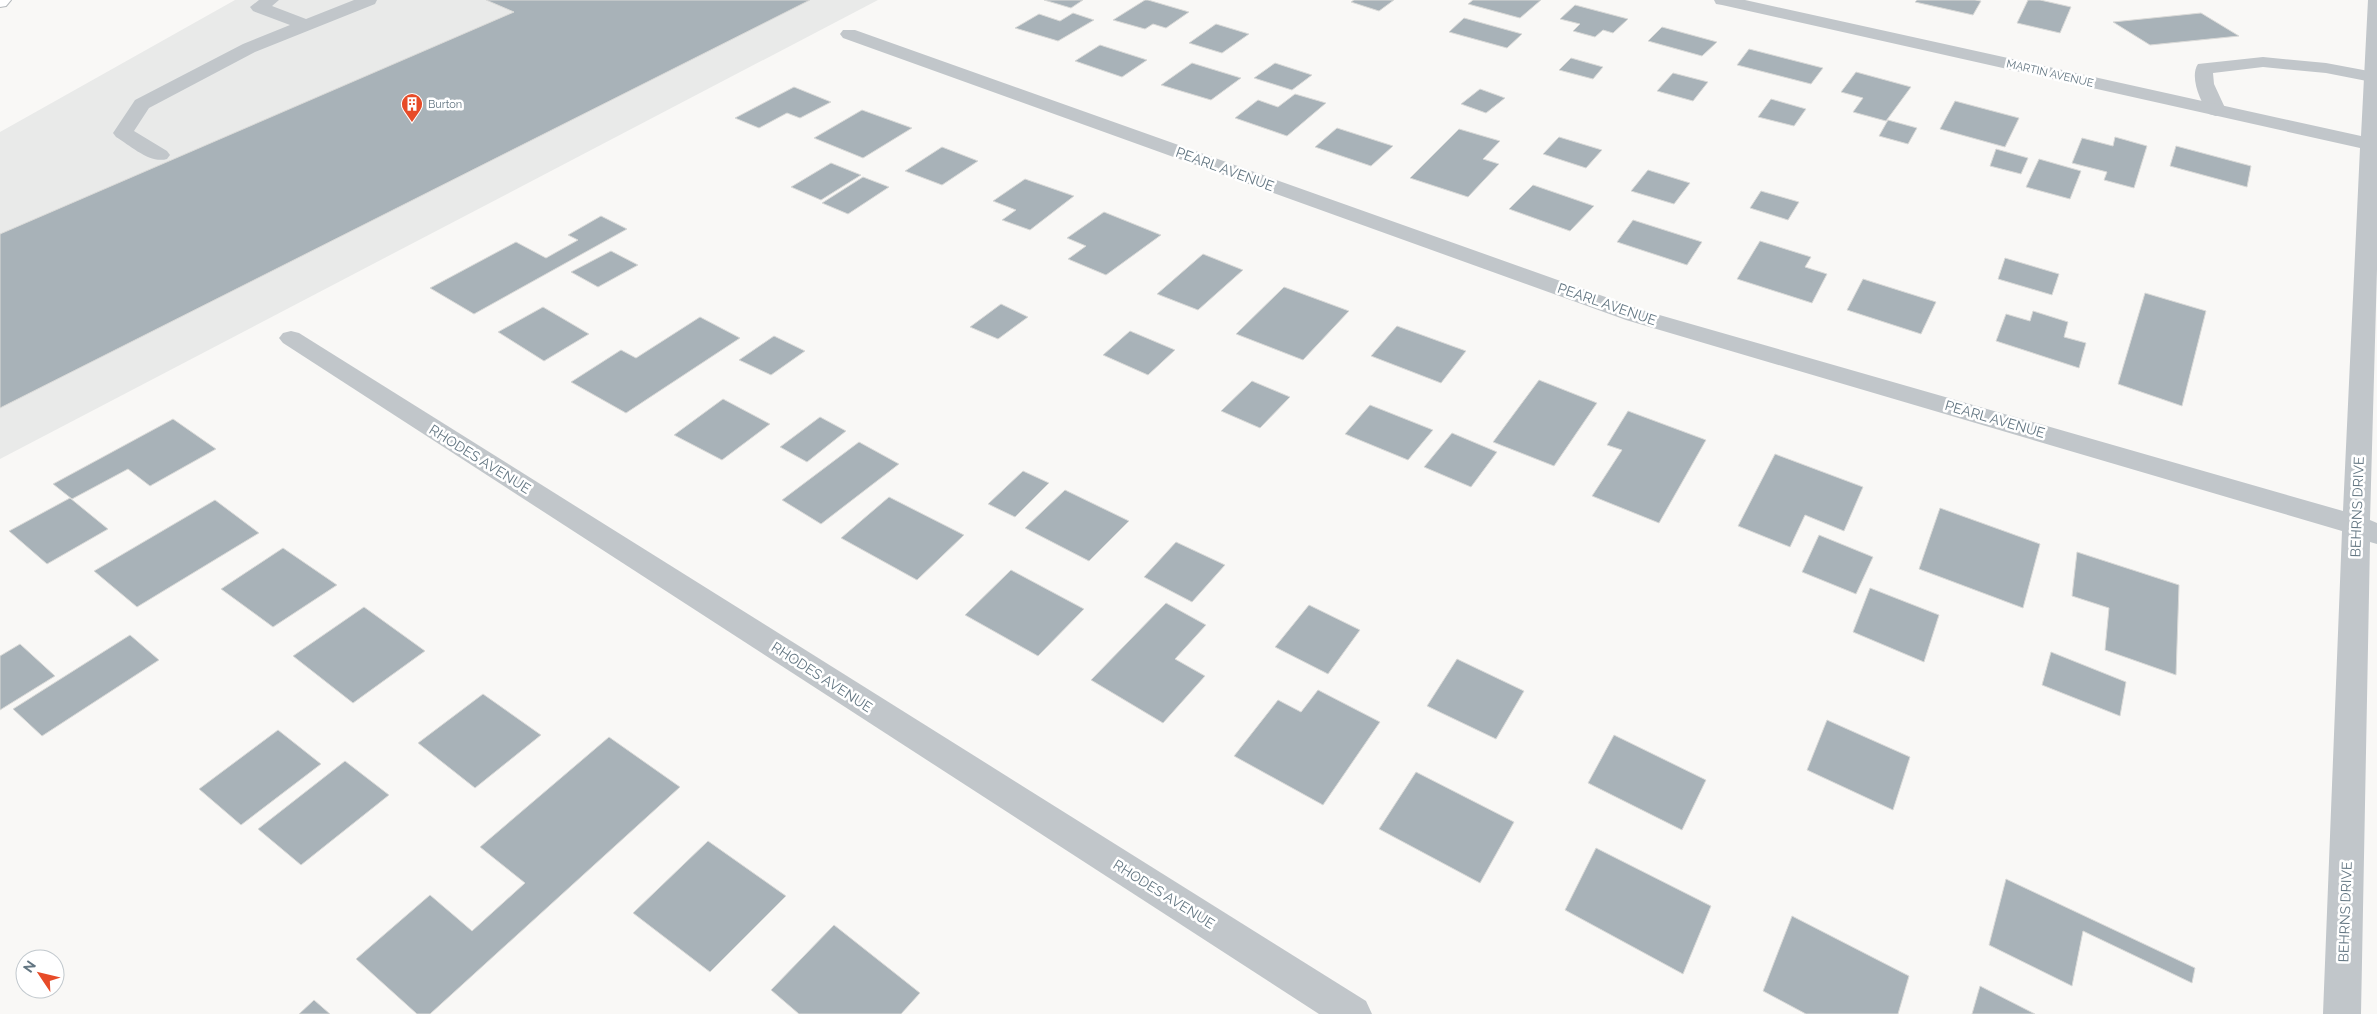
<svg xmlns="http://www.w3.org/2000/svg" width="2377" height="1014" viewBox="0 0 2377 1014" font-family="Raleway,sans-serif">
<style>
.built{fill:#e9eae9}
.building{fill:#a8b2b8;stroke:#dadad8}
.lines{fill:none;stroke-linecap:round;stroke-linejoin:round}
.highway-casing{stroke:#b5b9bc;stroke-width:2}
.lane{fill:#c1c6ca;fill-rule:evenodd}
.street{fill:#c1c6ca;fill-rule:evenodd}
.highway{fill:#fff;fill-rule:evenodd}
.labels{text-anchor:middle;stroke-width:5;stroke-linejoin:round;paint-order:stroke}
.far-street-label{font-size:11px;fill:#637682;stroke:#fff}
.far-poi-label{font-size:11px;fill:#637682;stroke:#fff;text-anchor:start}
.street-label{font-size:14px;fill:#637682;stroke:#fff}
</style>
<rect width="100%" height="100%" fill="#f9f8f6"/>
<path class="built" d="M235,0H878L0,459V132Z"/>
<g class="building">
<path d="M486,0H810L0,408V234L514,12Z"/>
<path d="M1044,0H1083L1071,8Z"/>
<path d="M1145,0H1148L1189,12L1166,28L1153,24L1145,29L1113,20Z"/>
<path d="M1354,0H1394L1379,11L1351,2Z"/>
<path d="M1473,0H1541L1520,18L1468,4Z"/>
<path d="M1917,0H1975L1981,1L1973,15L1915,2Z"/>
<path d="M2028,0H2040L2071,7L2060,33L2017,23Z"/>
<path d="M1575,5L1628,19L1613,33L1603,30L1595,37L1573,31L1580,24L1560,19Z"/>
<path d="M1073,13L1094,20L1058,41L1015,28L1039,14L1060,21Z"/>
<path d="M2201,13L2239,36L2150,45L2113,22Z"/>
<path d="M1464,18L1522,34L1507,48L1449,32Z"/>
<path d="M1216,24L1249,34L1222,53L1189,43Z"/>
<path d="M1662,27L1717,42L1702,56L1648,41Z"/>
<path d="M1100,45L1147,60L1122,77L1075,61Z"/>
<path d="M1749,49L1823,68L1811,84L1737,65Z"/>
<path d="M1571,58L1603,67L1593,79L1559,70Z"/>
<path d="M1192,63L1241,78L1211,100L1161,85Z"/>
<path d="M1275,63L1312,75L1292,90L1254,78Z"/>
<path d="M1856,72L1911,87L1886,121L1853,112L1863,98L1841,92Z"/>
<path d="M1673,73L1708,82L1693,101L1657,91Z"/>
<path d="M794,87L831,102L800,118L787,113L759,128L735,118Z"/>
<path d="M1480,89L1505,98L1486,113L1461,104Z"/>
<path d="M1295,94L1326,103L1287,136L1235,118L1258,100L1278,107Z"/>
<path d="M1771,99L1806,109L1794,126L1758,117Z"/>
<path d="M1955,101L2019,118L2005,147L1940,129Z"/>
<path d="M862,110L912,128L863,158L814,138Z"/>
<path d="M1888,120L1917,128L1908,144L1879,136Z"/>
<path d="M1337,128L1393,146L1371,166L1315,147Z"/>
<path d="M1459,129L1500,141L1483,159L1499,164L1468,197L1410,178Z"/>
<path d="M1559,137L1602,150L1586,168L1543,154Z"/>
<path d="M2115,137L2147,146L2134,188L2104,180L2107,172L2072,163L2082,138L2113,146Z"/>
<path d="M2176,146L2251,166L2247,187L2170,166Z"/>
<path d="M942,147L978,161L942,185L905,171Z"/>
<path d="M1996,149L2028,158L2021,174L1990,166Z"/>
<path d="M2039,159L2081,171L2070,199L2026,187Z"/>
<path d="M831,163L861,175L821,200L791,187Z"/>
<path d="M1648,170L1690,183L1674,204L1631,191Z"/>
<path d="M863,177L889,187L848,214L822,203Z"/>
<path d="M1025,179L1074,196L1030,230L1002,220L1016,210L993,201Z"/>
<path d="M1533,185L1594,206L1570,231L1509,209Z"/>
<path d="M1761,191L1799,202L1788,220L1750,208Z"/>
<path d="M1104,212L1161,235L1106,275L1068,259L1086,246L1067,238Z"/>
<path d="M601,216L627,229L474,314L430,288L516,242L546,258L578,240L568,235Z"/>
<path d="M1633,220L1702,242L1687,265L1617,242Z"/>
<path d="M1760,241L1811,257L1805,267L1827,274L1812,303L1737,279Z"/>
<path d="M611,251L638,265L598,287L571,272Z"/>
<path d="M1203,254L1243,270L1198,310L1157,294Z"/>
<path d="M2005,258L2059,274L2052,295L1998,279Z"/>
<path d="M1863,279L1936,302L1921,334L1847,310Z"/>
<path d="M1284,287L1349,311L1303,360L1236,334Z"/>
<path d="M2145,293L2206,311L2182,406L2118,384Z"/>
<path d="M1001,304L1028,317L998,339L970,327Z"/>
<path d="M543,307L589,334L544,361L498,332Z"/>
<path d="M2033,311L2068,322L2064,337L2086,343L2079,368L1996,341L2006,314L2030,321Z"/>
<path d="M700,317L740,338L626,413L571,382L621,350L636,358Z"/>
<path d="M1397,326L1466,351L1441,383L1371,356Z"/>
<path d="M1130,331L1175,350L1148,375L1103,355Z"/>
<path d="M774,336L805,351L771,375L739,360Z"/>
<path d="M1539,380L1597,403L1554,466L1493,442Z"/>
<path d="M1252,381L1290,397L1260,428L1221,411Z"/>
<path d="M723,399L770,424L722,460L674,435Z"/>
<path d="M1370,405L1433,430L1408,460L1345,434Z"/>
<path d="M1628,411L1706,440L1659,523L1592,496L1622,450L1607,445Z"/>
<path d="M820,417L846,431L807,462L780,447Z"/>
<path d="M173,419L216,449L150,486L128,469L72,499L53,484Z"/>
<path d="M1452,433L1497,452L1471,487L1424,467Z"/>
<path d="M859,442L899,464L821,524L782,500Z"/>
<path d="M1775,454L1863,487L1844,531L1805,515L1790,547L1738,526Z"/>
<path d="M1023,471L1049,483L1015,517L988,504Z"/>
<path d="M1065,490L1129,521L1089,561L1025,528Z"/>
<path d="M889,497L964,535L917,580L841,538Z"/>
<path d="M70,498L108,529L47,564L9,531Z"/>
<path d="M215,500L259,533L137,607L94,571Z"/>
<path d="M1940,508L2040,544L2023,608L1919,569Z"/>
<path d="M1819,535L1873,557L1856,594L1802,572Z"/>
<path d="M1176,542L1225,565L1192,602L1144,577Z"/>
<path d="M283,548L337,585L273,627L221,589Z"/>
<path d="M2077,552L2179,585L2176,675L2105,650L2109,608L2072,596Z"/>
<path d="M1011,570L1084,609L1038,656L965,615Z"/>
<path d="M1870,588L1939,615L1924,662L1853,632Z"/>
<path d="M1166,603L1206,625L1175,659L1205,676L1163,723L1091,680Z"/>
<path d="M1309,605L1360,630L1328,674L1275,647Z"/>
<path d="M364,607L425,651L353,703L293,656Z"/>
<path d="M130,635L159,660L42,736L13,709Z"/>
<path d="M20,644L55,676L0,710V656Z"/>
<path d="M2051,652L2126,682L2120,716L2042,685Z"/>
<path d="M1457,659L1524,691L1496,739L1427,706Z"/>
<path d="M1318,690L1380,722L1323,805L1234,756L1278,700L1301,712Z"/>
<path d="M483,694L541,735L475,788L418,743Z"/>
<path d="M1827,720L1910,757L1893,810L1807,770Z"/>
<path d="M278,730L321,764L241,825L199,789Z"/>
<path d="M1614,735L1706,780L1682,830L1588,783Z"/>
<path d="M609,737L680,787L430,1014H417L356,959L430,895L472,931L525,883L480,847Z"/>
<path d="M345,761L389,795L301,865L258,829Z"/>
<path d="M1416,772L1514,822L1480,883L1379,829Z"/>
<path d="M708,841L786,896L710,972L633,913Z"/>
<path d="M1596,848L1711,906L1683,974L1565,910Z"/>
<path d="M2006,879L2195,968L2192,983L2083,931L2072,986L1989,945Z"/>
<path d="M1792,916L1909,976L1898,1014H1806L1763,991Z"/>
<path d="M834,925L920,993L901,1014H799L771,990Z"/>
<path d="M1980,986L2035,1014H1972Z"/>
<path d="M314,1000L330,1014H299Z"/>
</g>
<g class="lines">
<g class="highway-casing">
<path id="highway" d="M0,0H11L6,6L0,7Z"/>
</g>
<g class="lane">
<path d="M259,0H279L272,6L306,19L354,0H377L375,4L255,52L149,108L134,131L167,151L170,155L167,159C150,164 131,146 116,137L113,133L135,100L243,44L290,25L253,11L250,7Z"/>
<path d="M2263,57L2326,63L2374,72L2377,73V83L2326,73L2263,67L2213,73L2214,84L2226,110L2223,114L2216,116L2209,114C2201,103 2189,77 2198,64Z"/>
</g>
<g class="street">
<path d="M1714,0H1745L2361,136L2368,0H2377V269L2370,520L2377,523V544L2370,542L2361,1014H2323L2342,531L1626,320L843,38L840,34L843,30H855L1642,310L2343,511L2360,148L1722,5L1716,4Z"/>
<path d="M291,331L299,333L1366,1001L1372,1014H1319L283,343L279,338L283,333Z"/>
</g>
<use href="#highway" class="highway"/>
</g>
<defs>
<g id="building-pin" transform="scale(1.125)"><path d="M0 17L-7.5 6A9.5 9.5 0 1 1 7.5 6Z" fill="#e74b28" stroke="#fff"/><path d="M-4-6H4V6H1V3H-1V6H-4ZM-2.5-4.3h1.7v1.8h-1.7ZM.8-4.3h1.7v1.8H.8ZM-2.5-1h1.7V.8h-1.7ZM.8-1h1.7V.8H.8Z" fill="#fff"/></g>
</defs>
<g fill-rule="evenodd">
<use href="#building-pin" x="412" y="104"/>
</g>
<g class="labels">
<g class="far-street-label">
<text transform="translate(2050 73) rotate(13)" y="4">MARTIN AVENUE</text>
</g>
<g class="far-poi-label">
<text x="428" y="108">Burton</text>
</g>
<g class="street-label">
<text transform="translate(1225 169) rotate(20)" y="5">PEARL AVENUE</text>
<text transform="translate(1607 304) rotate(19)" y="5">PEARL AVENUE</text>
<text transform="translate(1995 419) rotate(16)" y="5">PEARL AVENUE</text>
<text transform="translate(480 459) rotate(32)" y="5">RHODES AVENUE</text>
<text transform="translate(2357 507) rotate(-88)" y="5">BEHRNS DRIVE</text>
<text transform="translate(822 677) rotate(33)" y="5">RHODES AVENUE</text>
<text transform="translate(1164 894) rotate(32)" y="5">RHODES AVENUE</text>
<text transform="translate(2345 912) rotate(-88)" y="5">BEHRNS DRIVE</text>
</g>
</g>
<g transform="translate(40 974) rotate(305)"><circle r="24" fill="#ffffff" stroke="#c1c8cd"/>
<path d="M0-4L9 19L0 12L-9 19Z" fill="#e74b28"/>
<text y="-8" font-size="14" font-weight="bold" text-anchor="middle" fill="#637682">N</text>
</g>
</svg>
